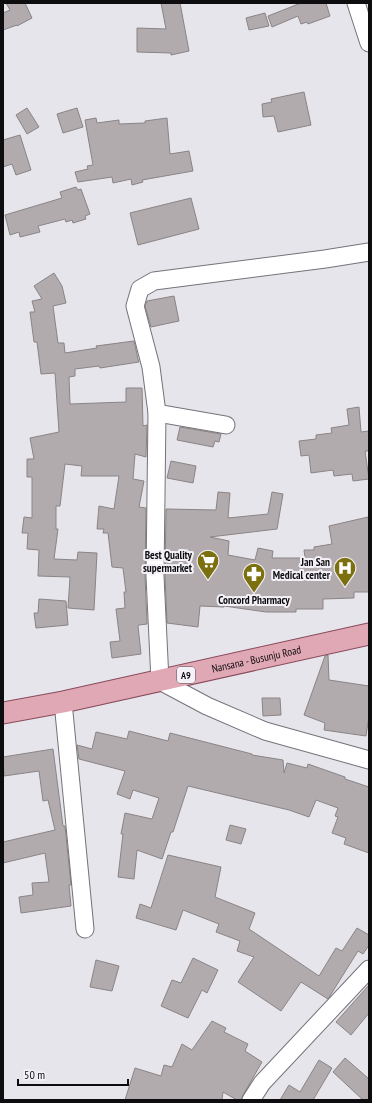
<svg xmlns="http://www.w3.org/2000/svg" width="372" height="1103" viewBox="0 0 372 1103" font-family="'PT Sans Narrow',sans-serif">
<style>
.building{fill:#b2abad;stroke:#8b8486}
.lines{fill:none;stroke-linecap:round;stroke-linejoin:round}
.minor-casing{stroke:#747379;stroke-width:19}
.major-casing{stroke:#894b5b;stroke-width:23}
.minor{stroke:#fff;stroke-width:17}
.major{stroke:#e0a7b5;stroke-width:21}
.labels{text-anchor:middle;stroke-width:4;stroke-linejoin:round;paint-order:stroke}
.shield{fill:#f4f2f8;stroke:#525255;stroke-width:1}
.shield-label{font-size:10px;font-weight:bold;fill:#0d0d0f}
.poi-label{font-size:11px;font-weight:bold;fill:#0d0d0f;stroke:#f4f2f8;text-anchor:end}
.street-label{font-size:11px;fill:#0d0d0f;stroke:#f4f2f8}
</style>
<rect width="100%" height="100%" fill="#e6e5eb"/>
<g class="building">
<path d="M6,3H25L32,18L17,26V25L3,30V13L10,10Z"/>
<path d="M161,3H180L189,51L171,55V53L137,52V28L166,29Z"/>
<path d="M301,3H326L330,16L308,24L307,22L301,24L298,16L272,27L268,16Z"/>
<path d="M265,13L269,26L249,30L246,18Z"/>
<path d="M304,92L311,125L278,132L274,116L263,117L262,104L272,102L271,99Z"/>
<path d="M27,108L39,127L27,134L16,115Z"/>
<path d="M77,108L83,127L63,133L57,114Z"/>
<path d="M96,118L97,123L119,120V124L145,123V121L167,118L170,154L189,151L193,171L142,180L143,182L132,185L131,179L113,183L112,177L78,182L75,172L88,169L87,166L93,165L85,120Z"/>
<path d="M20,135L31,170L16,175L12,164L3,167V140Z"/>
<path d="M76,187L78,190L81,189L90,214L85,216L86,219L73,223L72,220L66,222L65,219L38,226L40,232L20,237L19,232L10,235L5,215L62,198L60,192Z"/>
<path d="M191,198L199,229L138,245L130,213Z"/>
<path d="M54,273L62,286L66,303L53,306L58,343H64L65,353L97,348L96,346L134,341L138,359L139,362L100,368L99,366L75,369V376L69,377L70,404L126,402V388H142L143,426L147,425L146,457L135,454L133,479L144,481L139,507L146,508L145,576L147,624L139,625L138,626L141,654L112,658L110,642L120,641L116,609L125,608L124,592H126L123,568L112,567L108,533H103L104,529H97L99,506L114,509L119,476H81L82,466L65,464L60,506H56V529H58L54,559L77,560L78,552L97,553L94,610L68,608L70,577L38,576L39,550L27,549L28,533H22L24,517L32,518V477H27V459H34L30,438L59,432L55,373L41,374L37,342H34L30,312H35L32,301L42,299L34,286Z"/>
<path d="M174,296L179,321L151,327L145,306L147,301Z"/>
<path d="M359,407L361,432L369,431V451H365L369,479L353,481L352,474L334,476L333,470L311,473L309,455L301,456L299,441L316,439V435L332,433L331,428L349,425L347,409Z"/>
<path d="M180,427L221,434L219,442L215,441L213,447L177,440Z"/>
<path d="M171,461L196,466L193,483L167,478Z"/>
<path d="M218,492L230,493L228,518L268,514L272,492L283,494L277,529L210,537L229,541L228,555L255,560L258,548L273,551L272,558H305L304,550H314V547L332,544L329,526L368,517L369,524V592H354V598L323,599V609H296V612H266L224,606V607L200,606L198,627L167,623L165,576L166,509L216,510Z"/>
<path d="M39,599L66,601L68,625L36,628L34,613H38Z"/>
<path d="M328,655L329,680L369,686V716L366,736L324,730L325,723L304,715L325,656Z"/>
<path d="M262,698H280L281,715L263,716Z"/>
<path d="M129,731L168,741L170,733L252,754V755L283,760L284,773L287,763L307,768L308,764L345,777V779L369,787V853L344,844L346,838L332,833L338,817L335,816L338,808L316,800L309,817L289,810L188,786L173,832H171L162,859L137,850L134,879L118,877L123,834H121L125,813L152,819L159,798L133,790L130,799L117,794L125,771L79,759L77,745L92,749L96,732L127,739Z"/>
<path d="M53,749L63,826H65L71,885H69L71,906L21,913L19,897L33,895L32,883L49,882L45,853L3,863V842L55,830L48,800L43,801L39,771L4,776L3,757Z"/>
<path d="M230,825L246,829L241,844L226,840Z"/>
<path d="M168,855L221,867L215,897L255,913L249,929L319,976L336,948L342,951L357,928L369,935V945L363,954L358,951L328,999L301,982L281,1011L238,982L254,957L237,951L240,941L216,932L219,924L183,910L176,930L136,918L140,904L151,908Z"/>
<path d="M193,958L218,970L207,993L202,990L188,1018L161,1006L172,980L181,983Z"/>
<path d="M96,960L119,966L112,991L90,987Z"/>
<path d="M369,985V1013L351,1035L336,1022Z"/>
<path d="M212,1021L226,1028L224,1032L248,1044L245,1051L262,1062L243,1095L241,1100H237L223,1092L222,1100H125L135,1068L161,1076L164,1065L172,1067L182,1044L192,1050Z"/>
<path d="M345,1058L369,1079V1100H363L333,1072Z"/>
<path d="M319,1060L332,1068L313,1100H280L289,1085L300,1092Z"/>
</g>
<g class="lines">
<g class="minor-casing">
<g id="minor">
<path d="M356,3L369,43"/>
<path d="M369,252L325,259L154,281L140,289L135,306L151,367L157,413L155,576L160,681L207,706L265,731L369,760"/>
<path d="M157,413L226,425"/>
<path d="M63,702L85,929"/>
<path d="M251,1100L262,1083L369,969"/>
</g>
</g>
<g class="major-casing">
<g id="major">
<path id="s1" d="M3,713L63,702L369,634"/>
</g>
</g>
<use href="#minor" class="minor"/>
<use href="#major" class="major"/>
</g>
<defs>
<g id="supermarket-pin" transform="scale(1.15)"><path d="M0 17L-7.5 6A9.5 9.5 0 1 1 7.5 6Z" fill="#7b6f0e" stroke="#f4f2f8"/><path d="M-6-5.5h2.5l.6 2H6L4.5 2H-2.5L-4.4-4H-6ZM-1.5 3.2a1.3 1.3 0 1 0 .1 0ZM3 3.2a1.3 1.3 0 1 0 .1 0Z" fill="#fff"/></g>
<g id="hospital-pin" transform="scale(1.15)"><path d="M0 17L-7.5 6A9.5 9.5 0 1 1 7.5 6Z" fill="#7b6f0e" stroke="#f4f2f8"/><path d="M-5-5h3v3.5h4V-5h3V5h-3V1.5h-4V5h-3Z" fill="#fff"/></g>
<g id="pharmacy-pin" transform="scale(1.15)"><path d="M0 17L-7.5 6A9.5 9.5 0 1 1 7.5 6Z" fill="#7b6f0e" stroke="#f4f2f8"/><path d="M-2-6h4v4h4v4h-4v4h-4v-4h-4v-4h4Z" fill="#fff"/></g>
</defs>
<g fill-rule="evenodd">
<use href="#supermarket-pin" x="208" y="561"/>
<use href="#hospital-pin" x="345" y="568"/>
<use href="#pharmacy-pin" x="254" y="574"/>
</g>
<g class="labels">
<rect class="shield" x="177" y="667" width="18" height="16" rx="3"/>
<g class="shield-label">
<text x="186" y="679">A9</text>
</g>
<g class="poi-label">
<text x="192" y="559">Best Quality<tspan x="192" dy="13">supermarket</tspan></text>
<text x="330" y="566">Jan San<tspan x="330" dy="13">Medical center</tspan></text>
<text x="254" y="604" text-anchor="middle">Concord Pharmacy</text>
</g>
<g class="street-label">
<text dy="4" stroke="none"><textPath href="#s1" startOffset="259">Nansana - Busunju Road</textPath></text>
</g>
</g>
<rect width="372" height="1103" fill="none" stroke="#0d0d0f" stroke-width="8"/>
<path d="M18 1079v6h110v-6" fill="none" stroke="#0d0d0f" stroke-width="2"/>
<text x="24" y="1079" font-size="12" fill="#0d0d0f" stroke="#f4f2f8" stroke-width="3" paint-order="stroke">50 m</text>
</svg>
